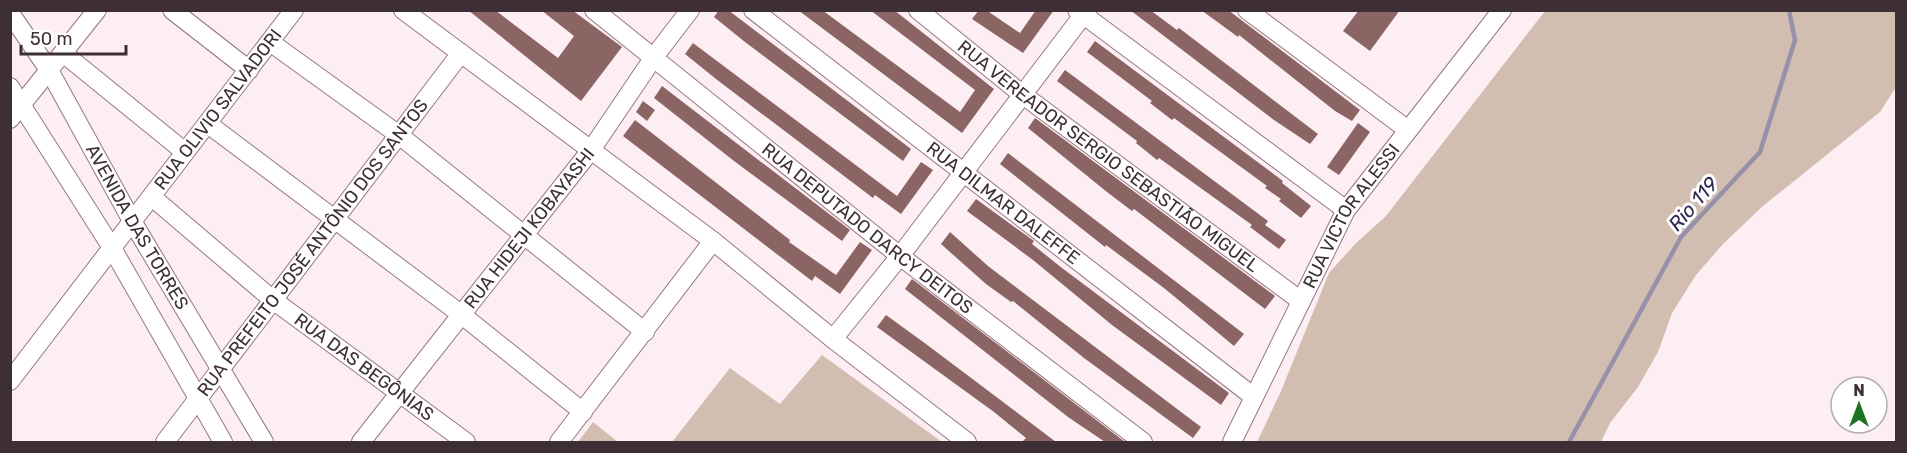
<svg xmlns="http://www.w3.org/2000/svg" width="1907" height="453" viewBox="0 0 1907 453" font-family="Rubik,sans-serif">
<style>
.green{fill:#d2beb1}
.lines{fill:none;stroke-linecap:round;stroke-linejoin:round}
.stream{stroke:#9790a9;stroke-width:4.5}
.building{fill:#8a6563}
.minor-casing{stroke:#977684;stroke-width:20}
.minor{stroke:#fff;stroke-width:18}
.labels{text-anchor:middle;stroke-width:6;stroke-linejoin:round;paint-order:stroke}
.street-label{font-size:18px;fill:#3d2f35;stroke:#fff}
.water-label{font-size:20px;font-style:italic;fill:#2f2652;stroke:#fff}
</style>
<rect width="100%" height="100%" fill="#fdeef4"/>
<g class="green">
<path d="M1545,11H1896V87L1880,112L1763,206L1723,244L1696,275L1672,313L1658,352L1638,387L1610,423L1601,442H1257L1281,391L1329,273L1355,244L1386,216Z"/>
<path d="M822,355L942,442H672L730,368L780,404Z"/>
<path d="M593,422L618,442H578Z"/>
</g>
<g class="lines">
<path class="stream" d="M1569,442L1681,237L1760,152L1795,40L1789,10"/>
</g>
<g class="building">
<path d="M468,10H495L558,58L574,36L541,10H572L622,47L581,101Z"/>
<path d="M719,10H728L911,149L903,161L745,42L714,17Z"/>
<path d="M798,10H822L960,112L975,90L870,10H894L994,89L962,133Z"/>
<path d="M979,10H986L1020,33L1036,10H1054L1023,53L972,19Z"/>
<path d="M1130,10H1150L1177,30L1179,28L1318,134L1310,144L1274,120Z"/>
<path d="M1201,10H1228L1360,110L1352,121L1335,111L1239,35L1238,37Z"/>
<path d="M1359,10H1400L1370,51L1343,31Z"/>
<path d="M1095,41L1283,181L1282,183L1311,206L1301,218L1279,201L1281,199L1265,188L1267,186L1174,118L1172,120L1150,103L1152,101L1087,52Z"/>
<path d="M693,43L897,196L921,162L933,170L901,214L875,195L873,198L716,79L685,54Z"/>
<path d="M1065,70L1268,221L1265,225L1286,240L1279,249L1250,227L1252,225L1159,158L1157,160L1136,143L1137,141L1057,81Z"/>
<path d="M662,86L850,230L842,241L734,161L654,98Z"/>
<path d="M643,101L655,110L647,121L636,112Z"/>
<path d="M1035,118L1275,296L1265,309L1134,209L1132,211L1107,192L1028,128Z"/>
<path d="M635,120L790,240L789,242L836,275L860,242L872,250L840,294L815,276L812,281L623,136Z"/>
<path d="M1358,123L1370,132L1339,175L1327,167Z"/>
<path d="M1008,153L1244,334L1234,346L1164,288L1106,245L1105,247L1000,164Z"/>
<path d="M976,199L1034,241L1032,244L1062,268L1229,393L1221,405L1112,325L1033,260L967,211Z"/>
<path d="M950,232L988,266L1201,427L1193,438L1084,358L1013,301L1011,302L986,284L941,244Z"/>
<path d="M912,279L1125,442H1105L1068,417L905,289Z"/>
<path d="M886,315L926,344L1056,442H1022L1026,438L994,412L877,327Z"/>
</g>
<g class="lines">
<g class="minor-casing">
<g id="minor">
<path d="M172,10L249,70"/>
<path d="M403,10L713,241L833,339L967,442"/>
<path id="s1" d="M594,10L900,256L1143,442"/>
<path id="s2" d="M753,10L1254,397"/>
<path id="s3" d="M918,10L1023,95L1301,301"/>
<path d="M1077,10L1346,210"/>
<path d="M1247,10L1408,130"/>
<path id="s4" d="M10,13L49,70L132,221L264,442"/>
<path d="M270,42L399,135L645,332"/>
<path d="M63,53L185,152"/>
<path d="M10,87L112,248L223,442"/>
<path d="M10,119L97,10"/>
<path d="M208,124L462,315L583,412"/>
<path id="s5" d="M152,197L273,300L466,442"/>
<path d="M833,339L900,256L1087,10"/>
<path id="s6" d="M10,381L294,10"/>
<path id="s7" d="M165,442L461,53"/>
<path id="s8" d="M361,442L591,150L654,57L690,10"/>
<path d="M559,442L713,241"/>
<path id="s9" d="M1232,442L1346,210L1502,10"/>
</g>
</g>
<use href="#minor" class="minor"/>
</g>
<g class="labels">
<g class="street-label">
<text dy="6" stroke="none"><textPath href="#s6" startOffset="342">RUA OLIVIO SALVADORI</textPath></text>
<text dy="6" stroke="none"><textPath href="#s3" startOffset="240">RUA VEREADOR SERGIO SEBASTIÃO MIGUEL</textPath></text>
<text dy="6" stroke="none"><textPath href="#s2" startOffset="316">RUA DILMAR DALEFFE</textPath></text>
<text dy="6" stroke="none"><textPath href="#s9" startOffset="256">RUA VICTOR ALESSI</textPath></text>
<text dy="6" stroke="none"><textPath href="#s4" startOffset="249">AVENIDA DAS TORRES</textPath></text>
<text dy="6" stroke="none"><textPath href="#s1" startOffset="350">RUA DEPUTADO DARCY DEITOS</textPath></text>
<text dy="6" stroke="none"><textPath href="#s8" startOffset="272">RUA HIDEJI KOBAYASHI</textPath></text>
<text dy="6" stroke="none"><textPath href="#s7" startOffset="244">RUA PREFEITO JOSÉ ANTÔNIO DOS SANTOS</textPath></text>
<text dy="6" stroke="none"><textPath href="#s5" startOffset="272">RUA DAS BEGÔNIAS</textPath></text>
</g>
<g class="water-label">
<text transform="translate(1693 204) rotate(-49)" y="7">Rio 119</text>
</g>
</g>
<rect width="1907" height="453" fill="none" stroke="#3d2f35" stroke-width="24"/>
<g transform="translate(1859 405)"><circle r="28" fill="#ffffff" stroke="#b1acae" stroke-width="1.5"/>
<path d="M0-4.5L10 22L0 15L-10 22Z" fill="#1a7421"/>
<text y="-9" font-size="16" font-weight="bold" text-anchor="middle" fill="#3d2f35">N</text>
</g>
<path d="M21 45v9h105v-9" fill="none" stroke="#3d2f35" stroke-width="3"/>
<text x="30" y="45" font-size="18" fill="#3d2f35" stroke="#ffffff" stroke-width="4.5" paint-order="stroke">50 m</text>
</svg>
